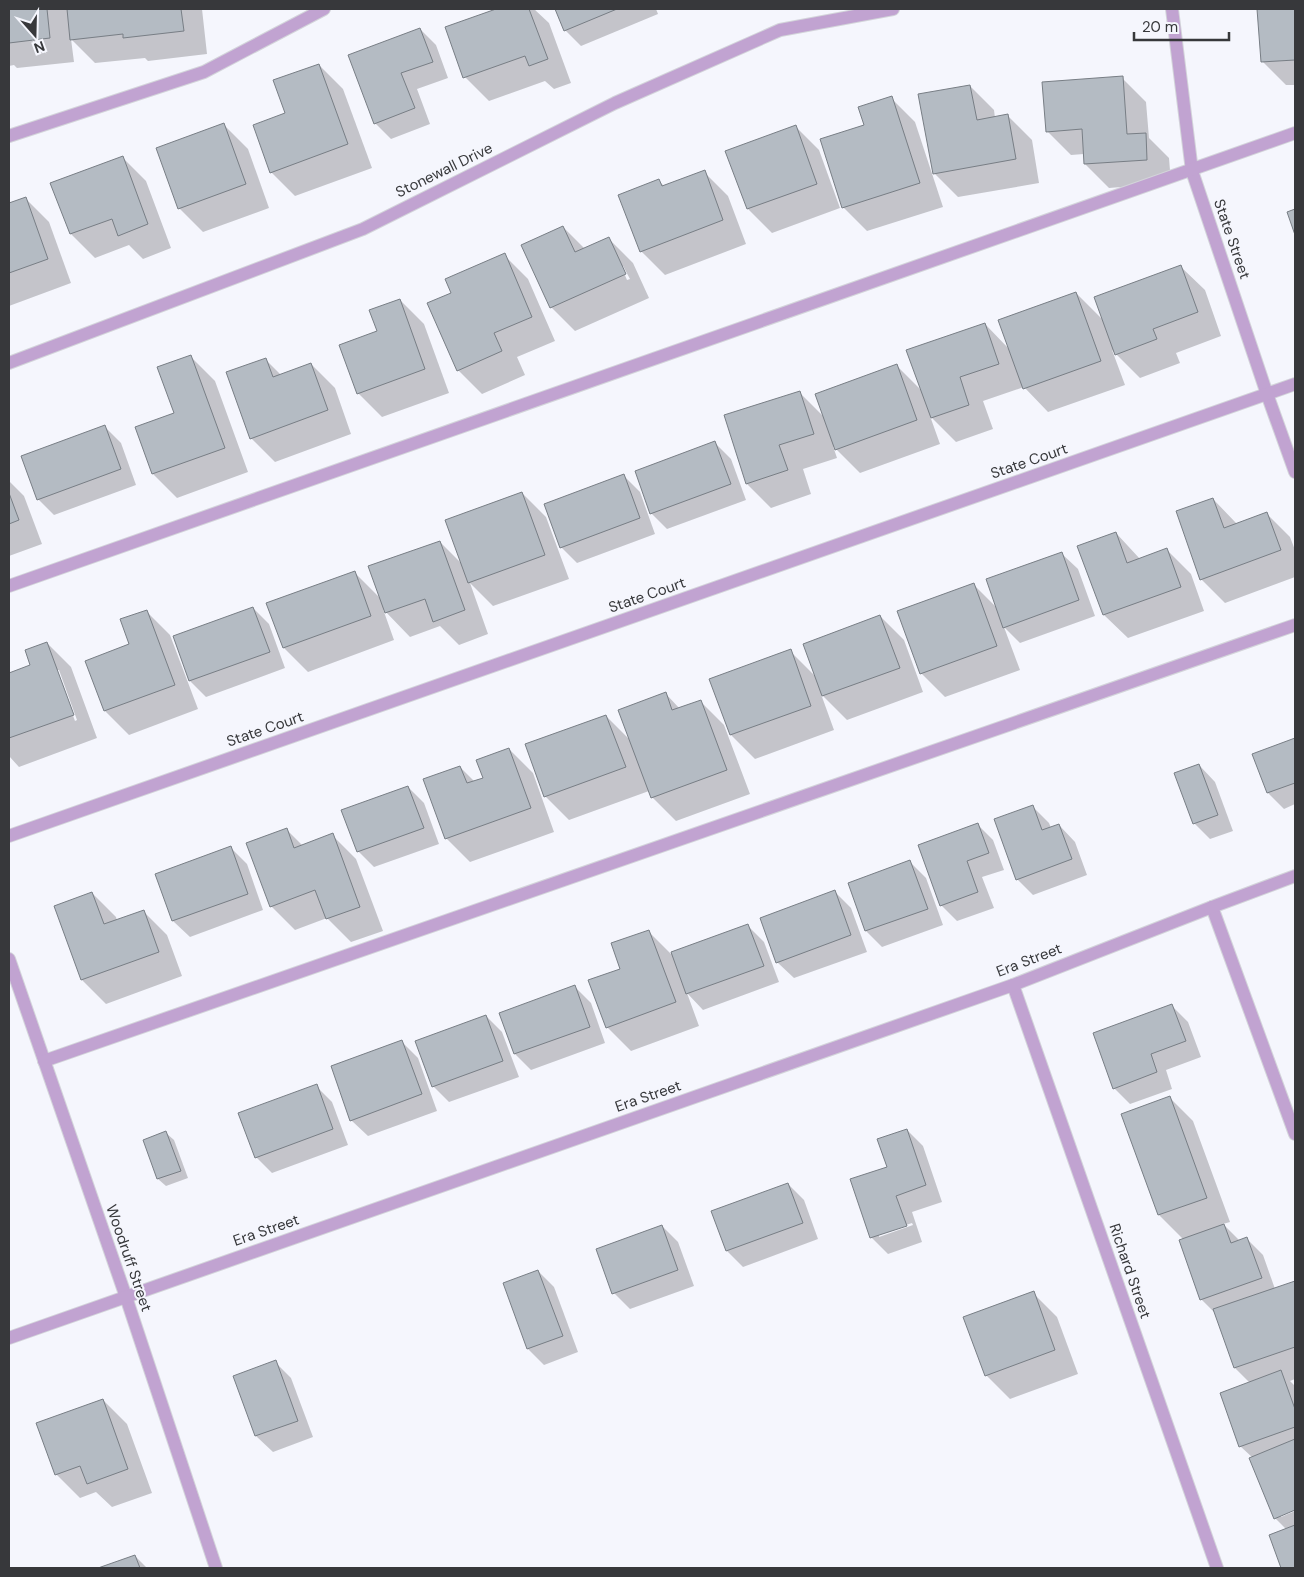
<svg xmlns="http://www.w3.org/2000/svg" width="1304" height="1577" viewBox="0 0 1304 1577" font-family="'DM Sans',sans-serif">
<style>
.shadow{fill:#0003;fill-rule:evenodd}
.building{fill:#b4bbc3;stroke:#787e85}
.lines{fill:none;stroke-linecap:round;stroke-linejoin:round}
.minor-casing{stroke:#d3d4da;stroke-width:14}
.minor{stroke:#c1a3d1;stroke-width:12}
.labels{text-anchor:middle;stroke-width:4;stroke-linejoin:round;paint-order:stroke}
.street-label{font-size:15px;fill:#37383b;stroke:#f5f6fd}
</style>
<rect width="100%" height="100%" fill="#f5f6fd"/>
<g class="shadow">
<path d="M9,9H202L207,54L148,61L145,58L95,63L71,39L74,62L17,68L14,65L9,66Z"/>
<path d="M499,9H534L549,23L571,83L554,89L545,81L489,101L465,77L447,28Z"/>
<path d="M557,9H656L658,14L581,46L565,30Z"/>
<path d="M1258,9H1295V85H1286L1262,61Z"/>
<path d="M420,29L436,45L448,78L417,89L430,124L391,139L375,123Z"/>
<path d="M319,65L343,89L372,168L295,196L271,172Z"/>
<path d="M1122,78L1146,102L1149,138L1169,158L1171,183L1109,188L1085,164L1084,154L1071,155L1047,131Z"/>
<path d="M970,86L994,110L995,118L1008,116L1032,140L1039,183L958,197L934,173Z"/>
<path d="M891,98L915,122L943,207L867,231L843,207Z"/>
<path d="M224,125L248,149L269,208L203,232L179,208Z"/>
<path d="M795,126L819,150L840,208L772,233L748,209L727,151Z"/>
<path d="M122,157L146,181L171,248L143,259L129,245L95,258L71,234Z"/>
<path d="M704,172L728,196L746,244L665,275L641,251L659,181L665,187Z"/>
<path d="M25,198L49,222L71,283L9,306V204Z"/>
<path d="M563,227L585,249L609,239L633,263L649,298L575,331L551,307ZM621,266H623L630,279L627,280Z"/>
<path d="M504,255L528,279L555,341L517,357L525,375L482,394L458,370L452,294Z"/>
<path d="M1181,267L1205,290L1221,336L1176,353L1180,363L1140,378L1112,350L1125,385L1048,412L1024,387L983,401L993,429L956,442L930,416L940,444L860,473L833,446L837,458L803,469L811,494L771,508L747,484L725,416L799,392L825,418L897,366L922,391L985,324L1010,350L1076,293L1104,321Z"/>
<path d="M400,300L424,324L449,393L382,417L358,393L378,332Z"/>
<path d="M191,357L215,381L248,472L177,498L153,474L137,428L175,414Z"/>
<path d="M265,359L281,375L311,364L335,388L351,434L275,462L251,438Z"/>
<path d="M105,427L121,443L136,485L54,515L38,499Z"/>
<path d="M715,443L731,459L746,500L667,529L651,513Z"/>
<path d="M624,476L640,492L655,534L577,563L561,547Z"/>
<path d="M9,481L24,496L42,544L9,556Z"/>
<path d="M522,493L546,517L569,579L493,606L470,583L488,634L459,645L440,626L410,637L383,609L394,640L308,672L284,648L268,604L354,572L382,600L440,542L464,566Z"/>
<path d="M1213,499L1237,524L1266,513L1290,537L1295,550V577L1225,603L1201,579Z"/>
<path d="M1116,533L1140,559L1167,550L1191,574L1204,611L1128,638L1104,615Z"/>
<path d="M1061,553L1078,569L1095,616L1020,643L1004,627L1020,670L945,697L921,673L973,584L997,608Z"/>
<path d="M253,608L269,624L285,668L206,697L190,681L174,637Z"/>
<path d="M146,611L170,635L198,709L129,735L105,711Z"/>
<path d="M880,616L904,640L923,692L847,720L821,694L834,730L755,759L731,735L790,651L816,677Z"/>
<path d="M47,643L71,667L97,738L19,767L9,756V674L32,666ZM56,670H59L77,720L75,721Z"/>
<path d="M666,694L680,709L700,701L724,725L750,794L676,821L652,797L649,791L569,820L545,796L606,716L631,741Z"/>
<path d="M1295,739V804L1284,809L1268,793L1254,754Z"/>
<path d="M509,749L533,773L554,832L470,862L446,838L460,767L475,782L484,778Z"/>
<path d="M1199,765L1215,782L1233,831L1210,839L1194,823Z"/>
<path d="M408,787L424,803L439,844L374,867L358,851Z"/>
<path d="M1033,807L1049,823L1051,828L1059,825L1075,842L1087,875L1033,895L1017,879Z"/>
<path d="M977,824L993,840L1004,870L982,877L994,908L957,921L941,905Z"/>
<path d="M286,829L303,846L332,835L356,859L383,931L351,942L327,918L295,930L271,906Z"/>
<path d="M231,848L247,864L263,910L190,937L173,921L157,875Z"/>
<path d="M910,862L926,878L943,925L882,947L866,931L849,884Z"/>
<path d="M835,892L851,908L867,952L794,978L777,962Z"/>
<path d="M92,893L116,917L117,921L143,911L167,935L182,976L106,1004L82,980L55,907Z"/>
<path d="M748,926L764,942L779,982L703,1010L687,993L699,1026L631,1051L607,1027L622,969L648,931L671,954Z"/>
<path d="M575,987L591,1003L605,1043L531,1070L515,1054Z"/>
<path d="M1172,1006L1188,1022L1201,1057L1166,1070L1172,1089L1130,1104L1114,1088Z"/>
<path d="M486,1016L502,1032L519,1077L449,1102L433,1086Z"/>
<path d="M402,1042L418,1058L437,1111L368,1136L351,1120Z"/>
<path d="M316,1086L332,1102L348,1145L272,1173L256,1157Z"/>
<path d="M1169,1097L1193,1121L1230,1222L1223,1224L1240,1241L1247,1239L1263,1255L1275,1289L1295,1282V1379L1290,1381L1295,1386V1508L1281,1514V1517L1295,1511V1568H1282L1270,1535L1287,1530L1275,1518L1253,1458L1240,1446L1250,1383L1235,1368L1216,1314L1201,1299L1184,1240L1159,1215L1123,1114Z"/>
<path d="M907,1130L923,1146L942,1202L912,1212L922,1242L888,1254L872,1238L852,1180L889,1168ZM912,1223L913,1225L879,1237V1234Z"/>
<path d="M166,1133L174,1140L188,1178L166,1186L158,1179Z"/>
<path d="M788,1184L804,1200L818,1239L743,1267L727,1251Z"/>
<path d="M662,1226L678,1242L694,1286L630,1309L614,1293Z"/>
<path d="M538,1271L554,1287L578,1352L544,1365L528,1349L504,1283Z"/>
<path d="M1033,1293L1057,1317L1078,1374L1010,1399L986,1375Z"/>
<path d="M275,1362L291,1378L313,1437L273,1452L256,1436L235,1376Z"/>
<path d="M103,1400L127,1424L152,1493L112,1507L96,1492L80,1498L56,1474Z"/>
<path d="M135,1556L147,1568H101Z"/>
</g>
<g class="building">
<path d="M9,9H47L50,38L9,43Z"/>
<path d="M67,9H181L184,31L123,38V34L70,40Z"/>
<path d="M496,9H529L548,59L529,66L525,56L463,78L445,27Z"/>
<path d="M555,9H617L564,31Z"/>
<path d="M1257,9H1295V60L1261,62Z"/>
<path d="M420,28L433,62L401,73L415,108L374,124L348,55Z"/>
<path d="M319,64L348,144L270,173L253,125L285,113L273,80Z"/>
<path d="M1123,76L1127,134L1146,133L1147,160L1084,164L1082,129L1046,132L1042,82Z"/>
<path d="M970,85L977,120L1008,114L1016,159L933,174L918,94Z"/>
<path d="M892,96L920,183L842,208L820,139L864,125L858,107Z"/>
<path d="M224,123L246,184L178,209L156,148Z"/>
<path d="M796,125L817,184L747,209L725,151Z"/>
<path d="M123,156L148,224L118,236L112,219L70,234L50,183Z"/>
<path d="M705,170L723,220L640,252L618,195L659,179L662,186Z"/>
<path d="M26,197L48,259L9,273V203Z"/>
<path d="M1295,209V235L1287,212Z"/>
<path d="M563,226L575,252L609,237L626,274L550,308L521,245Z"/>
<path d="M505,253L532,317L494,333L502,351L457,371L427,303L451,293L445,279Z"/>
<path d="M1181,265L1198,312L1153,329L1157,339L1115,355L1094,297Z"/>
<path d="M1076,292L1101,361L1023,389L998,320Z"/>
<path d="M400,299L425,369L357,394L339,345L377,331L369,310Z"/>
<path d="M985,323L999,364L960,377L969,405L931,418L906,350Z"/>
<path d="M191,355L225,448L152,474L135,427L174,413L157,367Z"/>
<path d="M266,358L273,377L311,363L328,410L250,439L226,372Z"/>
<path d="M897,364L917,420L835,450L815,394Z"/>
<path d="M800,391L814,434L779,445L788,470L746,484L724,415Z"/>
<path d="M105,425L121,469L37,500L21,456Z"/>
<path d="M715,441L731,484L650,514L635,471Z"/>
<path d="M624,474L640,518L560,548L544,504Z"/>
<path d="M522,492L545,555L468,583L445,520Z"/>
<path d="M9,493L19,520L9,524Z"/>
<path d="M1213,498L1224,528L1267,512L1281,550L1200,580L1176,511Z"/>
<path d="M1116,532L1127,563L1167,548L1181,587L1103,615L1077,546Z"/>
<path d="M440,541L465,610L433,622L425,599L385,613L368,566Z"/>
<path d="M1062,552L1079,600L1003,628L986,579Z"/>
<path d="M355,571L371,616L283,648L266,603Z"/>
<path d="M974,583L997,646L920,674L897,611Z"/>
<path d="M253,607L270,652L189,681L173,636Z"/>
<path d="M147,610L175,685L104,711L85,661L129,644L120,619Z"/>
<path d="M880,615L900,668L822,696L803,644Z"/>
<path d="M47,642L74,715L9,738V673L30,665L25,650Z"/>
<path d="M791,649L811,706L730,735L709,679Z"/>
<path d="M666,692L672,710L701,700L727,770L651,798L618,710Z"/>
<path d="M606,715L626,767L544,797L525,744Z"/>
<path d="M1295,738V783L1267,793L1252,754Z"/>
<path d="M509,748L531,808L445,839L423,779L460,766L467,783L483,778L476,760Z"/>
<path d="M1199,764L1218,815L1193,824L1174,773Z"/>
<path d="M408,786L424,828L357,852L341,810Z"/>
<path d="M1033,805L1042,830L1059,824L1072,859L1016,880L994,819Z"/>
<path d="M978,823L989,853L967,861L978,892L940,906L918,845Z"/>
<path d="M287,828L294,848L333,833L360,907L326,919L315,890L270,907L246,843Z"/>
<path d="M231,846L248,894L172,921L155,874Z"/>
<path d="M910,860L928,909L865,931L848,883Z"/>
<path d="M835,890L851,935L776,963L760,918Z"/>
<path d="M92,892L104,924L144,910L159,952L81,980L54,906Z"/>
<path d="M748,924L764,966L686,994L671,952Z"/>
<path d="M649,930L676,1002L606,1028L588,980L620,969L611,943Z"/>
<path d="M575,985L590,1027L514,1054L499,1013Z"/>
<path d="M1172,1004L1186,1041L1151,1054L1157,1072L1113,1089L1093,1033Z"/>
<path d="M486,1015L503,1061L432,1087L415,1041Z"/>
<path d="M402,1040L422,1094L350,1121L331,1066Z"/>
<path d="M317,1084L333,1129L255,1158L238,1113Z"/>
<path d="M1170,1096L1207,1198L1158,1215L1121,1114Z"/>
<path d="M907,1129L926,1185L896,1196L907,1226L870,1238L850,1179L887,1167L877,1139Z"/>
<path d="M166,1131L181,1171L157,1179L143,1140Z"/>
<path d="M788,1183L803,1223L726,1251L711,1211Z"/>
<path d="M1224,1224L1231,1243L1247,1237L1262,1278L1200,1300L1179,1240Z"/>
<path d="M662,1225L678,1270L612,1294L596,1249Z"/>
<path d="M538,1270L563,1336L527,1349L503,1283Z"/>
<path d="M1295,1281V1347L1234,1368L1213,1309Z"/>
<path d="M1034,1291L1055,1350L985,1376L963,1317Z"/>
<path d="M276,1360L298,1421L255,1436L233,1376Z"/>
<path d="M1281,1370L1295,1409V1427L1239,1447L1220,1393Z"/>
<path d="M103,1399L128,1469L87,1484L80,1466L55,1475L36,1423Z"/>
<path d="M1295,1439V1510L1274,1519L1249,1458Z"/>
<path d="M1295,1525V1568H1281L1269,1535Z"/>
<path d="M135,1555L140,1568H98Z"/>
</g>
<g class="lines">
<g class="minor-casing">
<g id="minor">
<path d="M1172,9L1192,171L1267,394L1295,472"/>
<path d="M9,136L204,72L324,9"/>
<path d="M9,363L363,229L615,103L780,30L893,9"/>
<path d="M9,586L1295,133"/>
<path d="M9,836L1295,384"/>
<path d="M1212,907L1295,1134"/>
<path d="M9,959L126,1297L216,1568"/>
<path d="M1013,985L1217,1568"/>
<path d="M44,1061L1295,625"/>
<path d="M9,1338L1013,985L1212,907L1295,876"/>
</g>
</g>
<use href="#minor" class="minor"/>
</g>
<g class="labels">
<g class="street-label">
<text transform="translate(444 170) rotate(-26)" y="5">Stonewall Drive</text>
<text transform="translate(1232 239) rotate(71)" y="5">State Street</text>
<text transform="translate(1029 461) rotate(-19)" y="5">State Court</text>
<text transform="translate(647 595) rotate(-19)" y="5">State Court</text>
<text transform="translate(265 729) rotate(-19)" y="5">State Court</text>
<text transform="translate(1029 960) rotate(-21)" y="5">Era Street</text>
<text transform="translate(648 1096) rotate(-19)" y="5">Era Street</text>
<text transform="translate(266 1230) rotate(-19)" y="5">Era Street</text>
<text transform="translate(129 1258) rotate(71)" y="5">Woodruff Street</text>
<text transform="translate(1130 1271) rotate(71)" y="5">Richard Street</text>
</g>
</g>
<rect width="1304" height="1577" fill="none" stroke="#37383b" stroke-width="20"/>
<g transform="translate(35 35) rotate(160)" stroke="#f5f6fd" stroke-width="4" paint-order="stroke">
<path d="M0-4L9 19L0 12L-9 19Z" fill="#37383b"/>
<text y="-8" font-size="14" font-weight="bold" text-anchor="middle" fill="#37383b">N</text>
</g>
<path d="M1134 32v8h95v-8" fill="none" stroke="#37383b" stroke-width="2.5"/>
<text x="1142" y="32" font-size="15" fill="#37383b" stroke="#f5f6fd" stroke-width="4" paint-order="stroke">20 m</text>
</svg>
